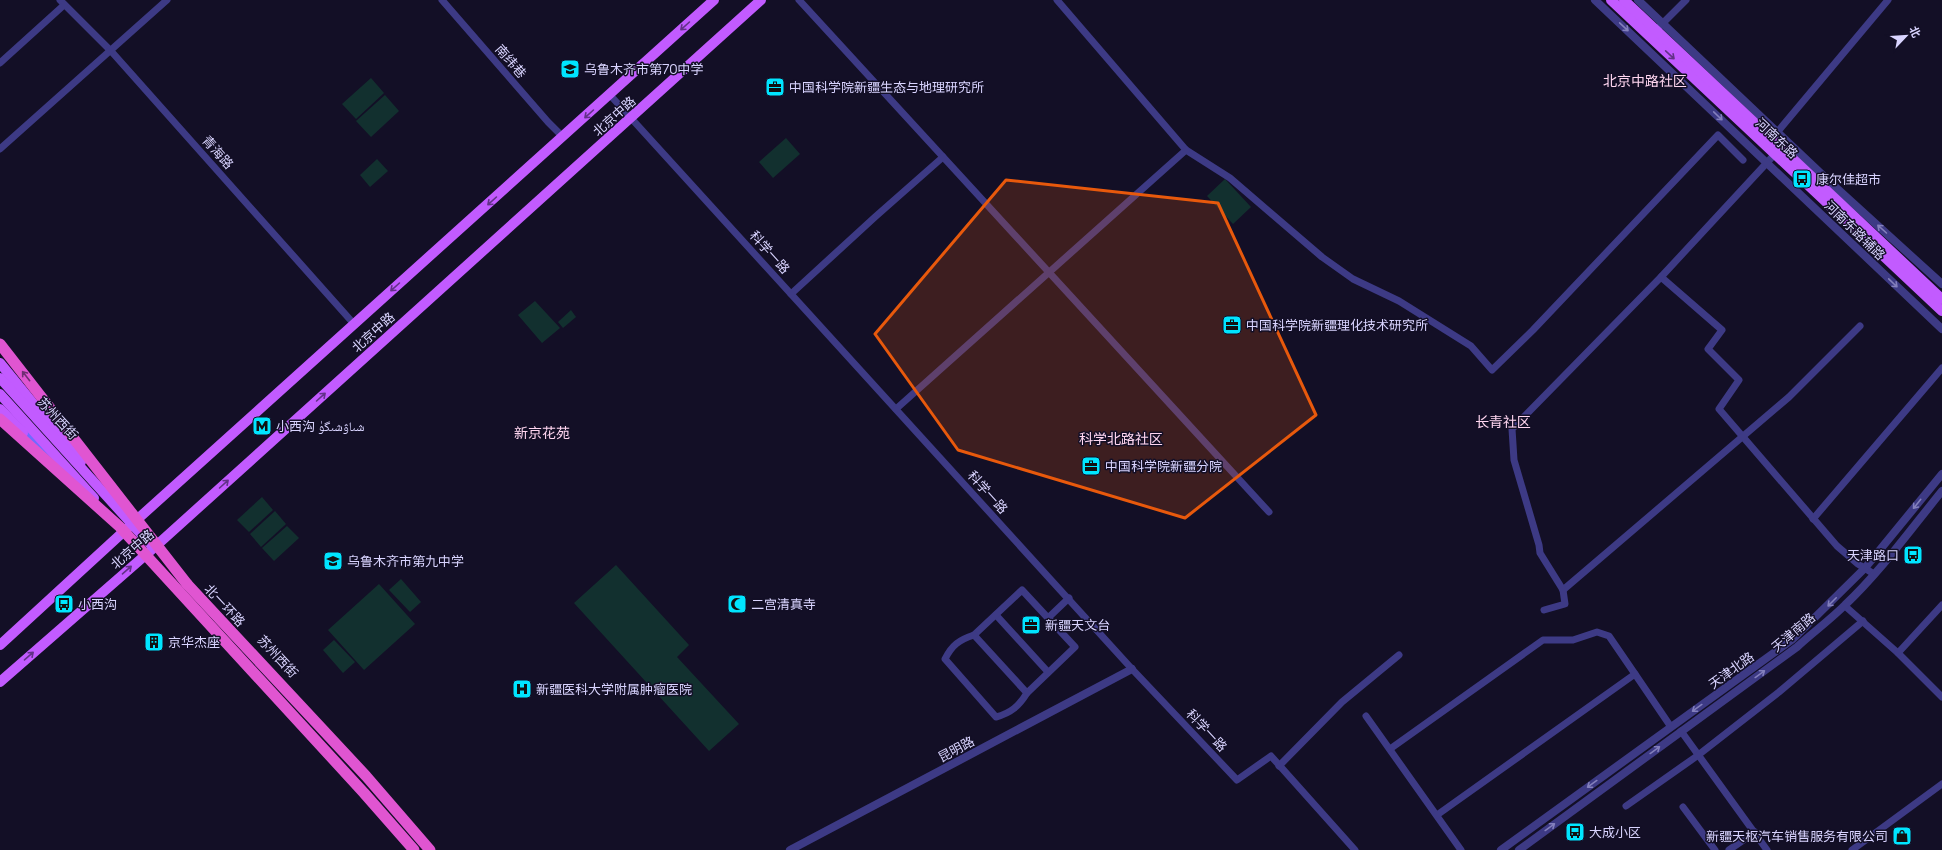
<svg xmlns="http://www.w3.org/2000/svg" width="1942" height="850" viewBox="0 0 1942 850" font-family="'Space Grotesk','Noto Naskh Arabic','Noto Sans SC',sans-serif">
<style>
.green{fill:#12302f}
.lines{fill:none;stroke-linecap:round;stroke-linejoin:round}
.minor{stroke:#3d3a85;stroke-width:7}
.tertiary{stroke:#3d3a85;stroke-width:8}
.secondary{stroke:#6f6bff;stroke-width:10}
.primary{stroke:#c25bff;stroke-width:10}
.trunk{stroke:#e055d1;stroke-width:11}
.primary-bridge{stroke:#c25bff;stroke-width:10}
.trunk-bridge{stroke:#e055d1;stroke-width:11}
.oneway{stroke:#623188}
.oneway2{stroke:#837fbc}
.oneway3{stroke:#6f2e73}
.marked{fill:#e8590c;fill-opacity:0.2;stroke:#e8590c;stroke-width:3;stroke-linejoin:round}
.labels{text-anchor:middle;stroke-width:3;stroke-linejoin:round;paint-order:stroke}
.street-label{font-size:13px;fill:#d9d4ff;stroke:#130f26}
.poi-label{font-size:13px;fill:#d9d4ff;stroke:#130f26;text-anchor:start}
.neighbourhood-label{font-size:14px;fill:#ffd6f0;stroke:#130f26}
</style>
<rect width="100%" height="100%" fill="#130f26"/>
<g class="green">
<path d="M371,78L384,93L356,119L342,104Z"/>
<path d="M385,95L399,111L371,137L356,121Z"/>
<path d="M786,138L800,154L773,178L759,162Z"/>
<path d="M377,159L388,171L370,187L360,175Z"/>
<path d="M1225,179L1251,207L1233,224L1207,196Z"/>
<path d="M535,301L560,328L542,343L518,315Z"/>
<path d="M571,310L576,317L563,328L558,322Z"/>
<path d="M262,497L273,510L249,532L237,520Z"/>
<path d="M275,511L286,524L261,547L250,534Z"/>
<path d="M287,526L299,538L274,561L262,548Z"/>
<path d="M616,565L689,645L677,657L739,724L709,751L574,603Z"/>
<path d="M401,579L421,602L410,612L389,590Z"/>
<path d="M379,584L415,624L364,670L328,630Z"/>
<path d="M334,640L355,662L343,673L323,650Z"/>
</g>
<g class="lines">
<g class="minor">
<path d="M60,0L111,51L354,324"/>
<path d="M442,0L548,122L563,137"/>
<path d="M799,0L1269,512"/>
<path d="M1057,0L1186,150L1230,178L1322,257L1353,279L1399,301L1471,346L1492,370L1533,330L1718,135L1743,160"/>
<path d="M1660,26L1686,0"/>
<path d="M0,63L64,5"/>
<path d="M610,95L1132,669L1237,780L1271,756L1355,850"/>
<path d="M1774,136L1888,0"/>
<path d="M0,149L167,0"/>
<path d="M1661,277L1722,330L1708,349L1739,380L1719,409L1837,546L1858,564L1874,574"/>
<path d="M791,294L875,217L943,157"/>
<path d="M896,409L1186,150"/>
<path d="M1813,519L1942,368"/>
<path d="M1563,590L1789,397L1860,326"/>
<path d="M1845,606L1898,653L1942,697"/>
<path d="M1544,610L1565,604L1563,590L1540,553L1539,545L1514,460L1512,429L1661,277L1775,154L1774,150"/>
<path d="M996,615L1048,672"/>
<path d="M1048,618L1022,590L974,635L1027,693L1075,647L1048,618L1069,598"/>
<path d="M974,635C959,640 952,645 945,659L996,717C1011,713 1019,706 1027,693"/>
<path d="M1898,653L1942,605"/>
<path d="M1366,716L1461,850"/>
<path d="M1681,731L1767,850"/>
<path d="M1390,749L1543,640H1573L1597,632L1609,636L1635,674"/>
<path d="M1279,766L1342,702L1399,655"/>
<path d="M1626,806L1697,756L1779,692L1863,621"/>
<path d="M1683,807L1715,850"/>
<path d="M1437,815L1635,674L1671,727"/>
<path d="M1729,850L1755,832"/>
<path d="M1852,850L1942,784"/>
</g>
<g class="tertiary">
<path d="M1595,0L1942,329"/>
<path d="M1638,0L1832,184L1942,284"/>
<path d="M790,850L1132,669"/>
<path d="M1501,850L1793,639L1865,568L1942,474"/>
<path d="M1519,850L1797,647C1812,633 1830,620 1845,605C1881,571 1911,529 1942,491"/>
</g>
<path class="secondary" d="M27,430L52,461"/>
<g class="primary">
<path d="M1611,0L1942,311"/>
<path d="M1624,0L1942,299"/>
<path d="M0,363L81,462"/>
<path d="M0,394L94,498"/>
<path d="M0,409L23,433"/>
<path d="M0,645L121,534L714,0"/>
<path d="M0,682L157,545L761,0"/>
</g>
<path class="trunk" d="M187,584L366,776L430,850"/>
<path class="primary-bridge" d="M0,378L149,543"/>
<g class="trunk-bridge">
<path d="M0,344L187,584"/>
<path d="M0,419L120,527L364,793L414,850"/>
</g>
</g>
<defs><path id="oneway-shaft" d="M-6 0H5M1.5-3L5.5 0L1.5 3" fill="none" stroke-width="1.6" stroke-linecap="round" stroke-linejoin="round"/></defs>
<g class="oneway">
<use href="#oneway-shaft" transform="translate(685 26) rotate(138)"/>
<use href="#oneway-shaft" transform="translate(1670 55) rotate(43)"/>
<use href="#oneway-shaft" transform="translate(589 114) rotate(138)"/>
<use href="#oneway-shaft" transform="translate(492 201) rotate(138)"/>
<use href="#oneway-shaft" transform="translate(395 287) rotate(138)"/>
<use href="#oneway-shaft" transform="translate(321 397) rotate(-42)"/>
<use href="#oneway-shaft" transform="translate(224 484) rotate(-42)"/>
<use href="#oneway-shaft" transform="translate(127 570) rotate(-41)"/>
<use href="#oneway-shaft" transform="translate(29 656) rotate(-41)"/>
</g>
<g class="oneway2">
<use href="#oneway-shaft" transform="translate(1624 27) rotate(43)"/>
<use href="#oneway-shaft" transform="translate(1718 116) rotate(44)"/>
<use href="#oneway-shaft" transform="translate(1882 229) rotate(-138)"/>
<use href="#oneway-shaft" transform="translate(1893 283) rotate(44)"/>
<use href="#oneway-shaft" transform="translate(1917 504) rotate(129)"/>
<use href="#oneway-shaft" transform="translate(1832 602) rotate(135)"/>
<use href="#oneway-shaft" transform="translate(1760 674) rotate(-36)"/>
<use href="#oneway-shaft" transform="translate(1697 708) rotate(144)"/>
<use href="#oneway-shaft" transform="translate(1655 750) rotate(-36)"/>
<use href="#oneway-shaft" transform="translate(1592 784) rotate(144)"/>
<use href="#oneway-shaft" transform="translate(1550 827) rotate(-36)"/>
</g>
<use class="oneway3" href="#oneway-shaft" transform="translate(26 376) rotate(-128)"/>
<path class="marked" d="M1006,180L1218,203L1316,415L1185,518L958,450L875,334Z"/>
<defs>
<g id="school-square" transform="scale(1)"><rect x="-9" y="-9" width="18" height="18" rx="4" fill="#00e5ff" stroke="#130f26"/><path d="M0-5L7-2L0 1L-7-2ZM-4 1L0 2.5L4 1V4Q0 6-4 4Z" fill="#111"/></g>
<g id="office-square" transform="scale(1)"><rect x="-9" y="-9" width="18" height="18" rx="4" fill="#00e5ff" stroke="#130f26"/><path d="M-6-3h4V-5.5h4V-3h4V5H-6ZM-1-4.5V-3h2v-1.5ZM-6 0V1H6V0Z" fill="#111"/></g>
<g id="bus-square" transform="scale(1)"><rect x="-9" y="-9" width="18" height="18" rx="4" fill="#00e5ff" stroke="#130f26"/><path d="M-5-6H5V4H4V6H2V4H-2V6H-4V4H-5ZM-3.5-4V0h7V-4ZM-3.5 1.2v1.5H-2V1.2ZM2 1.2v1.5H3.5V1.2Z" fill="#111"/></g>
<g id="metro-square" transform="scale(1)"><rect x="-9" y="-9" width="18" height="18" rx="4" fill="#00e5ff" stroke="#130f26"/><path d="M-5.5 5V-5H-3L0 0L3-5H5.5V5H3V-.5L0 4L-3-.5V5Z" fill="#111"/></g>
<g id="mosque-square" transform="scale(1)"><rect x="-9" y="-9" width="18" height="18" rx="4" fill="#00e5ff" stroke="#130f26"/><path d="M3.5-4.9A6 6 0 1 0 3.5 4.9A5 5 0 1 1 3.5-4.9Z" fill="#111"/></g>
<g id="building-square" transform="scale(1)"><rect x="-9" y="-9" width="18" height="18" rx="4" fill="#00e5ff" stroke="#130f26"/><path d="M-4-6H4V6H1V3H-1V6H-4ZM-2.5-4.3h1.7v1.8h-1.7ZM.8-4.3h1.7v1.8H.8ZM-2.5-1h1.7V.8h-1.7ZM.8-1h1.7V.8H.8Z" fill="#111"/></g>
<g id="hospital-square" transform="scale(1)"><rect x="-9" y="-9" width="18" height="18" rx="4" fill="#00e5ff" stroke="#130f26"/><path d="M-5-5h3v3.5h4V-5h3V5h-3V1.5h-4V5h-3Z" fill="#111"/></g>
<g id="shop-square" transform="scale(1)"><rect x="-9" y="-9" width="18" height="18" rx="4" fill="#00e5ff" stroke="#130f26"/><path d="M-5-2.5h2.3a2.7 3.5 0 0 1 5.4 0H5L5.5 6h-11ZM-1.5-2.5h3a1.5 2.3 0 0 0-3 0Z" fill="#111"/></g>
</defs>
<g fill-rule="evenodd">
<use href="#school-square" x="570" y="69"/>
<use href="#office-square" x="775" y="87"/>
<use href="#bus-square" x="1802" y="179"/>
<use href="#office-square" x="1232" y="325"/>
<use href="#metro-square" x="262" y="426"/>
<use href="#office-square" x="1091" y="466"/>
<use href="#bus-square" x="1913" y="555"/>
<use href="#school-square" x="333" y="561"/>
<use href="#bus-square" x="64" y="604"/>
<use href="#mosque-square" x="737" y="604"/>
<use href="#office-square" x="1031" y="625"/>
<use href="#building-square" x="154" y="642"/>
<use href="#hospital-square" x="522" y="689"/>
<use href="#bus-square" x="1575" y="832"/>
<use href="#shop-square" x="1902" y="836"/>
</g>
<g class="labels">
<g class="street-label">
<text transform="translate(511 61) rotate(49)" y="5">南纬巷</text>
<text transform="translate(614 116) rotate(-42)" y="5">北京中路</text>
<text transform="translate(1777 138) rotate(43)" y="5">河南东路</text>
<text transform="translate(218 152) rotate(48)" y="5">青海路</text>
<text transform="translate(1855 230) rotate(44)" y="5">河南东路辅路</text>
<text transform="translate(770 252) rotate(48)" y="5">科学一路</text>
<text transform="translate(373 332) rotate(-42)" y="5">北京中路</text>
<text transform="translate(58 418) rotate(47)" y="5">苏州西街</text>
<text transform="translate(988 492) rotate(48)" y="5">科学一路</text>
<text transform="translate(132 549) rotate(-41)" y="5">北京中路</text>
<text transform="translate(225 605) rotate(47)" y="5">北一环路</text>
<text transform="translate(1793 632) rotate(-40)" y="5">天津南路</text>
<text transform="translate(278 656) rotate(47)" y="5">苏州西街</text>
<text transform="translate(1731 670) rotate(-36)" y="5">天津北路</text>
<text transform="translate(1207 730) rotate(47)" y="5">科学一路</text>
<text transform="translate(956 749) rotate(-28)" y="5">昆明路</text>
</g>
<g class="poi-label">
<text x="584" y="74">乌鲁木齐市第70中学</text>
<text x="789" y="92">中国科学院新疆生态与地理研究所</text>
<text x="1816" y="184">康尔佳超市</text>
<text x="1246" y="330">中国科学院新疆理化技术研究所</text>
<text x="276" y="431">小西沟 شىاۋشىگۈ</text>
<text x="1105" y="471">中国科学院新疆分院</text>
<text x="1899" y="560" text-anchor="end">天津路口</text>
<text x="347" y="566">乌鲁木齐市第九中学</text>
<text x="78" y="609">小西沟</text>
<text x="751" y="609">二宫清真寺</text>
<text x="1045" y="630">新疆天文台</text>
<text x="168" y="647">京华杰座</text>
<text x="536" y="694">新疆医科大学附属肿瘤医院</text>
<text x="1589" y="837">大成小区</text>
<text x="1888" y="841" text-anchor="end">新疆天枢汽车销售服务有限公司</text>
</g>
<g class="neighbourhood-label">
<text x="1645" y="86">北京中路社区</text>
<text x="1503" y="427">长青社区</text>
<text x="542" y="438">新京花苑</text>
<text x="1121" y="444">科学北路社区</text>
</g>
</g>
<g transform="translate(1906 36) rotate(65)" stroke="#130f26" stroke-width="3" paint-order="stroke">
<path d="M0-3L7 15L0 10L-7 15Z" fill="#d9d4ff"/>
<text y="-6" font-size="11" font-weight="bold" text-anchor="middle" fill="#d9d4ff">北</text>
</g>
</svg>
